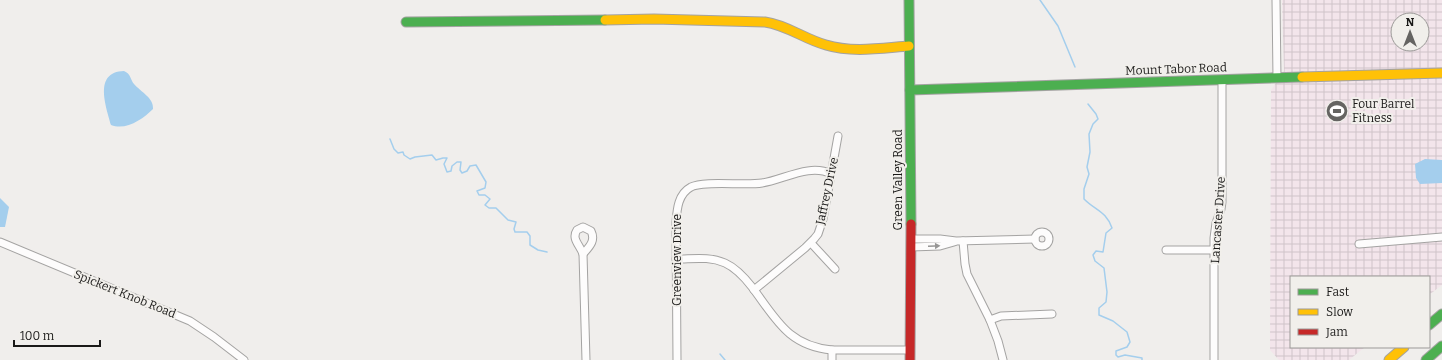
<svg xmlns="http://www.w3.org/2000/svg" width="1442" height="360" viewBox="0 0 1442 360" font-family="Bitter,serif">
<style>
.industrial{fill:url(#industrial-grid);fill-rule:evenodd}
.water{fill:#a4ceed}
.lines{fill:none;stroke-linecap:round;stroke-linejoin:round}
.stream{stroke:#a4ceed;stroke-width:1.5}
.street-casing{stroke:#a4a3a2;stroke-width:9}
.fast-casing{stroke:#a4a3a2;stroke-width:11}
.slow-casing{stroke:#a4a3a2;stroke-width:11}
.jam-casing{stroke:#a4a3a2;stroke-width:11}
.street{stroke:#fdfcfc;stroke-width:7}
.fast{stroke:#4caf50;stroke-width:9}
.slow{stroke:#ffc107;stroke-width:9}
.jam{stroke:#c62828;stroke-width:9}
.oneway{fill:#979695}
.labels{text-anchor:middle;stroke-width:4;stroke-linejoin:round;paint-order:stroke}
.street-label{font-size:12px;fill:#1a1918;stroke:#f1efeb}
.poi-label{font-size:12px;fill:#1a1918;stroke:#f1efeb;text-anchor:start}
</style>
<defs>
<pattern id="industrial-grid" width="8" height="8" patternUnits="userSpaceOnUse"><rect width="8" height="8" fill="#f3e5eb"/><path d="M0 4h8M4 0v8" fill="none" stroke="#d0c4c9"/></pattern>
</defs>
<rect width="100%" height="100%" fill="#f0eeec"/>
<path class="industrial" d="M1282,0H1442V285L1429,295V277H1291V347H1365L1349,360H1279L1270,350L1271,90L1284,71ZM1398,20H1422V44H1398Z"/>
<g class="water">
<path d="M124,71C131,74 130,79 134,84C141,92 154,98 153,109C143,119 126,131 111,125C106,106 93,72 124,71Z"/>
<path d="M1425,159L1442,160V183L1420,184L1416,178L1415,164Z"/>
<path d="M0,198L9,207L5,227H0Z"/>
</g>
<g class="lines">
<g class="stream">
<path d="M1040,0L1058,26L1075,67"/>
<path d="M1088,104L1096,114L1098,119L1093,124L1089,134L1090,152L1087,167L1089,174L1084,189V199C1096,211 1106,211 1112,228L1106,233L1103,252L1096,251L1093,255L1095,261L1104,268L1107,292L1106,302L1099,308V315L1113,321L1127,332L1130,342L1127,347L1116,351V355L1118,357L1125,355L1142,358V360"/>
<path d="M390,139L394,149L398,153L403,152L404,155L410,159L415,157L432,155L436,160L443,158H447L444,164L447,172L451,171L452,166L457,162H461L460,170L462,173L467,171L470,166L476,165L486,182L485,188L477,191L479,195H485L490,199L485,205L489,208H496L508,220L516,222L514,229L515,232H527L530,236V245L538,250L547,252"/>
<path d="M720,354L725,360"/>
</g>
<g class="street-casing">
<g id="street">
<path d="M1276,0L1277,78"/>
<path d="M583,227L591,231C596,241 589,247 583,254C580,245 571,239 577,230Z"/>
<circle cx="1042" cy="239" r="7"/>
<path d="M911,239H940L956,241L1035,239"/>
<path d="M963,241L965,264L967,274L990,320L998,341L1003,360"/>
<path d="M0,242L190,321L214,337L244,360"/>
<path d="M811,243L835,269"/>
<path d="M1359,244L1442,237"/>
<path d="M911,247L940,246L954,242"/>
<path d="M1166,250H1214"/>
<path d="M583,254L586,360"/>
<path d="M676,259C693,259 709,256 725,263C736,268 745,278 752,287C776,319 788,346 832,350H910"/>
<path d="M754,290L805,248L814,239L818,234L823,219L838,136"/>
<path d="M990,320L1001,316L1052,314"/>
<path d="M832,350V360"/>
<path d="M677,360L676,222C677,209 678,194 691,187C705,180 744,186 762,183C783,180 810,163 831,174"/>
<path d="M1214,360V238L1216,223L1221,209L1222,202V80"/>
</g>
</g>
<g class="fast-casing">
<g id="fast">
<path d="M909,0L911,224"/>
<path d="M406,22L605,20"/>
<path d="M910,90L1302,77"/>
<path d="M1429,325L1442,314"/>
<path d="M1426,360L1442,346"/>
</g>
</g>
<g class="slow-casing">
<g id="slow">
<path d="M605,20L654,19L765,22C787,25 804,39 826,45C852,53 882,48 909,46"/>
<path d="M1302,77L1442,73"/>
<path d="M1389,360L1404,347"/>
</g>
</g>
<g class="jam-casing">
<path id="jam" d="M910,360L911,224"/>
</g>
<use href="#street" class="street"/>
<use href="#fast" class="fast"/>
<use href="#slow" class="slow"/>
<use href="#jam" class="jam"/>
</g>
<defs><path id="oneway-solid" d="M-6-.8H1V-3.2L6.5 0L1 3.2V.8H-6Z"/></defs>
<use class="oneway" href="#oneway-solid" transform="translate(934 246) rotate(-2)"/>
<defs>
<g id="stadium-disc" transform="scale(1.15)"><circle r="9.5" fill="#656462" stroke="#f1efeb"/><path d="M0-5a6.5 5 0 1 0 0 10a6.5 5 0 1 0 0-10ZM-3.5-1.8h7v3.6h-7Z" fill="#fff"/></g>
</defs>
<g fill-rule="evenodd">
<use href="#stadium-disc" x="1337" y="111"/>
</g>
<g class="labels">
<g class="street-label">
<text transform="translate(1176 69) rotate(-2)" y="4">Mount Tabor Road</text>
<text transform="translate(898 180) rotate(-90)" y="4">Green Valley Road</text>
<text transform="translate(827 191) rotate(-78)" y="4">Jaffrey Drive</text>
<text transform="translate(1218 220) rotate(-86)" y="4">Lancaster Drive</text>
<text transform="translate(677 260) rotate(-90)" y="4">Greenview Drive</text>
<text transform="translate(125 294) rotate(22)" y="4">Spickert Knob Road</text>
</g>
<g class="poi-label">
<text x="1352" y="108">Four Barrel<tspan x="1352" dy="14">Fitness</tspan></text>
</g>
</g>
<rect x="1290" y="276" width="140" height="72" fill="#f1efeb" stroke="#9b9997"/>
<rect x="1298" y="289" width="20" height="6" fill="#4caf50" stroke="#9b9997"/>
<text x="1326" y="296" font-size="12" fill="#1a1918">Fast</text>
<rect x="1298" y="309" width="20" height="6" fill="#ffc107" stroke="#9b9997"/>
<text x="1326" y="316" font-size="12" fill="#1a1918">Slow</text>
<rect x="1298" y="329" width="20" height="6" fill="#c62828" stroke="#9b9997"/>
<text x="1326" y="336" font-size="12" fill="#1a1918">Jam</text>
<g transform="translate(1410 32)"><circle r="19" fill="#f1efeb" stroke="#9b9997"/>
<path d="M0-3L7 15L0 10L-7 15Z" fill="#656462"/>
<text y="-6" font-size="11" font-weight="bold" text-anchor="middle" fill="#1a1918">N</text>
</g>
<path d="M14 340v6h86v-6" fill="none" stroke="#1a1918" stroke-width="2"/>
<text x="20" y="340" font-size="12" fill="#1a1918" stroke="#f1efeb" stroke-width="3" paint-order="stroke">100 m</text>
</svg>
